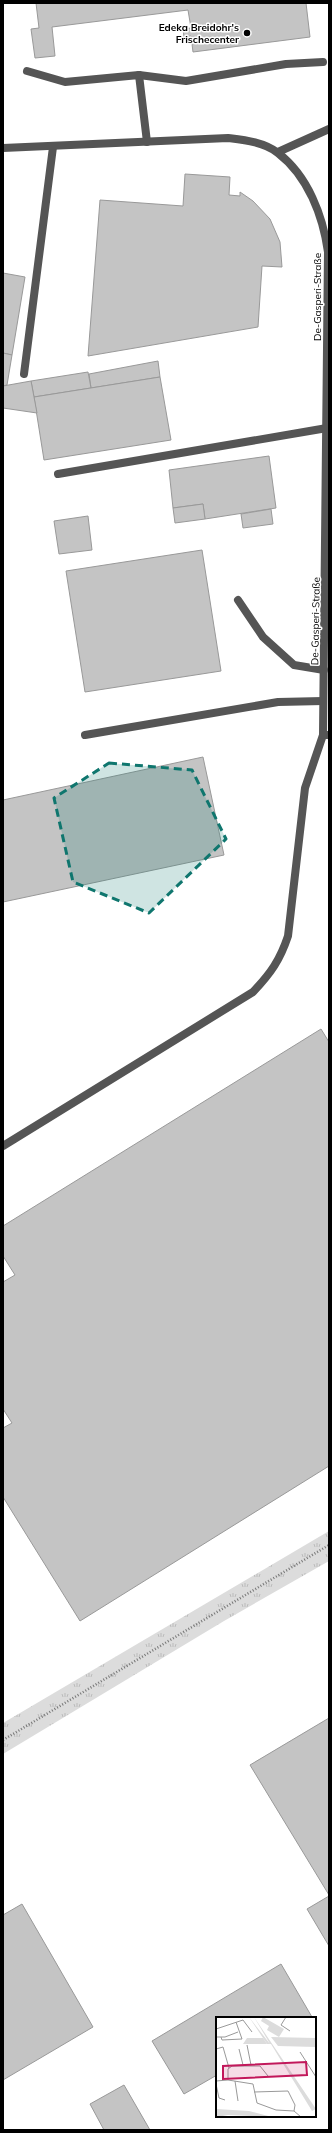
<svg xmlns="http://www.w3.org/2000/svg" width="332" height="2133" viewBox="0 0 332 2133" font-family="Mulish,sans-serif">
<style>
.grass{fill:url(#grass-tufts)}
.building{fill:#c4c4c4;stroke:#999}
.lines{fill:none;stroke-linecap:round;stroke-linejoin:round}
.path{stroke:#777;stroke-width:2.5;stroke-dasharray:1 2;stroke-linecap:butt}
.lane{stroke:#555;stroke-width:8}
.street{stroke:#555;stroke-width:8}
.marked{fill:#0f766e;fill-opacity:0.2;stroke:#0f766e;stroke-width:3;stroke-dasharray:8 5;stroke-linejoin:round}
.poi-dot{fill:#000;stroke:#fff;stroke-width:1.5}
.labels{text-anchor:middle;stroke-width:3;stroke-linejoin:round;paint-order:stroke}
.poi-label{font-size:10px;font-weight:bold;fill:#000;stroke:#fff;text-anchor:end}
.street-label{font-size:10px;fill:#000;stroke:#fff}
.inset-road{fill:none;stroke:#999;stroke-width:1}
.view{fill:#c2185b;fill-opacity:0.15;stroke:#c2185b;stroke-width:2}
.inset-edge{fill:none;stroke:#000;stroke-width:2}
</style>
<defs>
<pattern id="grass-tufts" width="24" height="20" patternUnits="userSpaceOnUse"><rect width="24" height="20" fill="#dcdcdc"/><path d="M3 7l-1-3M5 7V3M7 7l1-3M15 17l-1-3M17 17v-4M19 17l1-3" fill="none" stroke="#bbb"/></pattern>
</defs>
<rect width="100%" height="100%" fill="#fff"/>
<path class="grass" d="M329,1531V1561L224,1621L3,1754V1723Z"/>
<g class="building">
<path d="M36,3H306L310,37L193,52L191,36L184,37L183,29L191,28L188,10L52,27L55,56L35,58L31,29L39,28Z"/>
<path d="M185,174L230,177L229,195L240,196V192L253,201L270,219L280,242L282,267L262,266L258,327L88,356L100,200L183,206Z"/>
<path d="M3,273L25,277L12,355L3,353Z"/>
<path d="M3,353L12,355L7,385L3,386Z"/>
<path d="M158,361L160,377L91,388L89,374Z"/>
<path d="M88,372L91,388L34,397L31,381Z"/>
<path d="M160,377L171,440L44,460L34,397Z"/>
<path d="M31,381L37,413L3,408V386Z"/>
<path d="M269,456L276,508L205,519L203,504L173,508L169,470Z"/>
<path d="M203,504L205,519L175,523L173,508Z"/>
<path d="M271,509L273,524L243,528L241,514Z"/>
<path d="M88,516L92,550L59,554L54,521Z"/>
<path d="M202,550L221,671L85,692L66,571Z"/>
<path d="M203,757L224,855L3,902V800Z"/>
<path d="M321,1029L329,1042V1466L80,1621L3,1497V1428L12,1423L3,1409V1282L15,1275L3,1256V1226Z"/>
<path d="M329,1718V1895L250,1765Z"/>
<path d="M329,1896V1946L307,1909Z"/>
<path d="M22,1904L93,2027L3,2080V1915Z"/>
<path d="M281,1964L312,2017L217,2018V2075L184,2094L152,2041Z"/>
<path d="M124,2085L150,2130H104L90,2104Z"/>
</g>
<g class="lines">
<path class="path" d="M3,1740L329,1545"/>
<g class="lane">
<path d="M27,71L65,82L139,75L147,142"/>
<path d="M139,75L186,81L286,64L323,62"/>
<path d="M278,152L329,129"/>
<path d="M24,374L53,147"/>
<path d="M58,474L327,428"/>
<path d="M238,600L263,637L294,665L324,670"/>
<path d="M85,735L278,702L323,701"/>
<path d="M3,1146L253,992C271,973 280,960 288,936L305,788L323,735H329"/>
</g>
<path class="street" d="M3,148L228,138C244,140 264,142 278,153C308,176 323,216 328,252L323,735"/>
</g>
<path class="marked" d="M109,763L192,770L226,839L149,913L73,882L54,798Z"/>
<circle class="poi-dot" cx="247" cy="33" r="4"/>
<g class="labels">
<g class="poi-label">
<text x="239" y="31">Edeka Breidohr's<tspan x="239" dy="12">Frischecenter</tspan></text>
</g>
<g class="street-label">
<text transform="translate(317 297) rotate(-90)" y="4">De-Gasperi-Straße</text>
<text transform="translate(315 621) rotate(-89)" y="4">De-Gasperi-Straße</text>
</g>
</g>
<g transform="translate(216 2017)">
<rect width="100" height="100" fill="#fff"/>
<path d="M33,0L54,27L38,0L100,92L96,94L55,27H51ZM55,20L100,21V30L62,29Z" fill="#dcdcdc"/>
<path d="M31,21H47L51,27H27ZM0,92L33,94L56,100L12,98L1,100Z" fill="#dcdcdc"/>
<path d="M47,0L68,12L63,20L51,13L53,9L45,4Z" fill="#dcdcdc"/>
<path class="inset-road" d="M70,0L65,8L74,14M0,12L27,3L36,15M0,20H9L22,15M5,20L6,23L26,22L20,5M31,28L35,48M0,32L7,30L13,51M23,32L27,48M84,35L100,60M12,63V52L16,49H44L52,59M0,64L12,63L37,67L41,86L60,93L78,94L85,100M19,64L22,84M0,67L3,81L9,83M38,75L72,74L79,88L78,94"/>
<path class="view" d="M90,45L91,58L7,62V49Z"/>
<rect width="100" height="100" class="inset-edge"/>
</g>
<rect width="332" height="2133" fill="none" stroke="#000000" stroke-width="8"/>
</svg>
